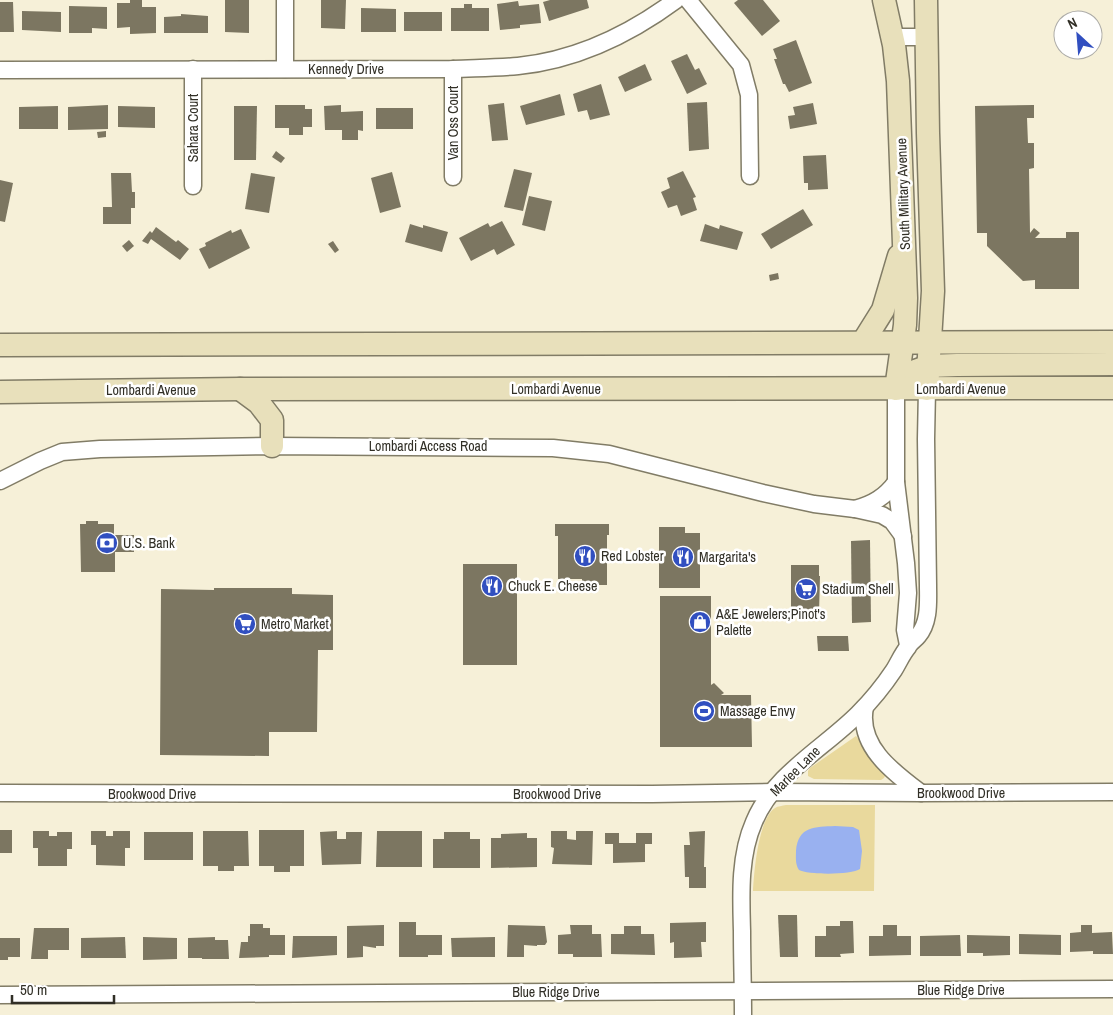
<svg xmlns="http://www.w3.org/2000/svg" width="1113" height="1015" viewBox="0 0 1113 1015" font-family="'Archivo Narrow',sans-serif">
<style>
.green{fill:#e9d99d}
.water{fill:#99b1f0}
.building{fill:#7c7661}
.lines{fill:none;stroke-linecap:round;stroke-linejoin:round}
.street-casing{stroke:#817c66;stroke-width:19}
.secondary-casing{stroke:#817c66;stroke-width:25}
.street{stroke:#fff;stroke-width:16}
.secondary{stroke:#e8e0bb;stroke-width:22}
.labels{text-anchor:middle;stroke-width:5;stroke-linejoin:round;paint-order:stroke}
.street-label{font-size:14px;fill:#312f26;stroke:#fff}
.poi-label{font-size:14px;fill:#312f26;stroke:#fff;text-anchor:start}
</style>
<rect width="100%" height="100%" fill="#f6f0d8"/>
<g class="green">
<path d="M856,736L886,774L884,778L881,780L814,779L808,776V771L810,768Z"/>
<path d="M786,805H875L874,891H753C754,873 758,819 775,808C778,806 782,806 786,805Z"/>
</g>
<path class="water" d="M835,826L853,827L859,830L862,851L860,869C852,875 808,875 799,870C795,864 796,857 796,851C798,826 815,827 835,826Z"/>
<g class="building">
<path d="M130,0H142V7H156V33L130,34V27L117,28V3H130Z"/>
<path d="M225,0H249V33L225,32Z"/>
<path d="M321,0H346L345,29L321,28Z"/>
<path d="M550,0H587L589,8L549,21L543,2Z"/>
<path d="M738,0H763L780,21L762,36L734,3Z"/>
<path d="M518,1L519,6L539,4L541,23L520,25V28L500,30L497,4Z"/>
<path d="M0,2H13L14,32H0Z"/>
<path d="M464,4H472V8H489V31H451V8H464Z"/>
<path d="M69,6L107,7V29L92,28V33H69Z"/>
<path d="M361,8L396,9V32H361Z"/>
<path d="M22,11L61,12V32L22,30Z"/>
<rect x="404" y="12" width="38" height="19"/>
<path d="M181,14L208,16V33H164V17L181,16Z"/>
<path d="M796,40L812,83L789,92L785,84H783L774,59H777L773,49Z"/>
<path d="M687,54L695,70L699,68L707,84L687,94L671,61Z"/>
<path d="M645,64L652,80L625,92L618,77Z"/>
<path d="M601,84L610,115L590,120L587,110L578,112L573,94Z"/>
<path d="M560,94L565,115L526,125L520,106Z"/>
<path d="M707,102L709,149L689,151L687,103Z"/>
<path d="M504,103L508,140L492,141L488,105Z"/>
<path d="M813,103L817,124L790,129L788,116L795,115L793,107Z"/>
<path d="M108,105V129L68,130V107Z"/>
<path d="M275,105H305V109H312V127H303V135H289V128H275Z"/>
<path d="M341,105V112L363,111V131L358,130V140H342V130H325L324,106Z"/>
<path d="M1034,105V118H1027L1028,143H1034V168L1029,169L1030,233L1034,228L1040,233L1035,238H1066V232H1079V289H1035V280L1023,281L987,246V233H977L975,106Z"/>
<path d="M58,106V129H19V107Z"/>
<path d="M118,106L155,107V128L118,127Z"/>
<path d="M234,106H257L256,160H234Z"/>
<rect x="376" y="108" width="37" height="21"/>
<path d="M106,131V137L98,138L97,132Z"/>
<path d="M276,151L285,158L281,163L272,157Z"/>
<path d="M826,155L828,189L808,190V183H804L803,156Z"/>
<path d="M514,169L532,173L523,211L504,207Z"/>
<path d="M683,171L696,197L693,198L697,210L681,216L677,205L668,208L661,192L670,188L667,178Z"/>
<path d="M392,172L401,207L380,213L371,178Z"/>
<path d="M111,173H131L132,192H135V208H131V224H103V207H112Z"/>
<path d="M251,173L275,177L269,213L245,209Z"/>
<path d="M0,180L13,183L5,222L0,221Z"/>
<path d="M529,196L552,201L545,231L522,225Z"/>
<path d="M803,209L813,225L771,249L761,234Z"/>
<path d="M502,221L515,245L497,255L494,249L471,261L459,238L488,223L490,227Z"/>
<path d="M410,224L423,228V225L448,232L442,252L405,242Z"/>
<path d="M705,224L719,229L720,225L743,232L737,250L700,241Z"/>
<path d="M156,227L176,242L178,240L189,249L180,260L151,239L148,244L142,241L150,231L152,233Z"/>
<path d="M241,229L250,248L209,269L199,249L206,246L205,243L231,230L232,233Z"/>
<path d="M129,240L134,246L127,252L122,246Z"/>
<path d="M333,241L339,250L335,253L328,244Z"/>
<path d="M778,273L779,279L770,281L769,275Z"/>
<path d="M86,521H98V524H114V535H134V552H115V572H81L80,524H86Z"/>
<path d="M555,524H609V535H607V585H582V579H558V536H555Z"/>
<path d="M659,527H685V533H700V588H659Z"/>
<path d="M870,540L871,622L852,623L851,541Z"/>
<rect x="463" y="564" width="54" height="101"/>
<path d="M791,565H819V576H820L819,614H791Z"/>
<path d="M214,588H292V594L333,595V650H318L317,732H269V756L160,755L161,589L214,590Z"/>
<path d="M660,596H711V685L714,683L724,693L721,695H751L752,747H660Z"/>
<path d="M817,636H848L849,651H818Z"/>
<rect x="0" y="830" width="12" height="23"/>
<path d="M259,830H304V866H290V872H274V866H259Z"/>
<path d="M33,831H49V836H57V832H72V849H67V866H38V848H33Z"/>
<path d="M91,831H106V836H113V831H130V848H125V866L96,865V845H91Z"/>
<path d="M203,831H248L249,866H234V871H218V866H203Z"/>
<path d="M337,831V839H346V832H362L361,864L322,865L320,832Z"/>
<path d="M377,831H422V867H376Z"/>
<path d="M551,831H567V839L576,840V831H593L592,865L552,864L554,848L551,847Z"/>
<path d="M705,831L704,867H706V888H689V877H685L684,845H690L689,832Z"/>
<rect x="144" y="832" width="49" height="28"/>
<path d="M444,832H470V839H480V868H433V839H444Z"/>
<path d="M527,833V838H537V867L491,868V838H501V834Z"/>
<path d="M605,833H619V843H636V833H652V844H645V862L613,863V844H605Z"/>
<path d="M778,915H797L798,957H780Z"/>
<path d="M840,921H853L854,953L840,954L841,957H815V936H826V926H840Z"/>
<path d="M399,922H416V935H442V955H428V957H399Z"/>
<path d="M706,922V942H701L702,957L674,958V942L670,943V923Z"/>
<path d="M250,924H263V928H270V935H285V955H269V957L239,958L241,942H248V936H250Z"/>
<path d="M384,925V946H376V948L363,946V957L347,958V926Z"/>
<path d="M508,925L545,926L547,942L545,945H537V946L524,945V957H507Z"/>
<path d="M570,925H592V934H601L602,957H573V954H558V935L571,934Z"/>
<path d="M883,925H897V936H911V955L869,956V936H883Z"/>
<path d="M1081,925H1092V933L1112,932L1113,954H1093V951L1070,952V933L1081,932Z"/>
<path d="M624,926H641V934H654L655,955L611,954V934H624Z"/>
<path d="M34,928H69V950H48V959H31Z"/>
<path d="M1019,934L1061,935V955L1019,954Z"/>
<path d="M960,935L961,956H920V936Z"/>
<path d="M967,935L1010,936V955L983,956V953H967Z"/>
<path d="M293,936H337V955L292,958Z"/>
<path d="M125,937L126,958H81V938Z"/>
<path d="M143,937L177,938V959L143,960Z"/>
<path d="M215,937V940H228L229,959H202V958H188V938Z"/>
<path d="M495,937V957H452L451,938Z"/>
<path d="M0,938H20V957H8V960H0Z"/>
</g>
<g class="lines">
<g class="street-casing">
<g id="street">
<path d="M285,0V69"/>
<path d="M688,0L741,65L749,95L750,176"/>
<path d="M893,37H926"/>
<path d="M193,69V186"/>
<path d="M453,69V177"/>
<path d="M0,70L453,69C474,68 497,68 518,66C576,60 630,34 676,0"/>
<path d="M896,389V482L906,563L908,593L905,630L908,645"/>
<path d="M0,481L40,461L62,452L100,449L272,446L553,448L609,454L763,493L814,504L855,509L882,515L892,521L903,536"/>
<path d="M855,509C873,504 885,497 896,482"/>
<path d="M865,707C857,746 893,772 921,793"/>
<path d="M0,793L652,794L773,792L921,793L1113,792"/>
<path d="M0,995L1113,989"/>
<path d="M743,1015C743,987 742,959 742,931C741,896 739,856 754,822C774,774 823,749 858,714C872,700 884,685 894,670C899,662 902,654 908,647C910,642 915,640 918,636C930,622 928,601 928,585L926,439L927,389"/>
</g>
</g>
<g class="secondary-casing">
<g id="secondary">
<path d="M884,0L894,45L898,81L906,298L905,325L896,389"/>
<path d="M926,0L928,133L933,291L927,389"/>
<path d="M863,342L883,310L899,256"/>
<path d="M0,345L1113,342"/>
<path d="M915,371L929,366L957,365L1113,364"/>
<path d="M240,389L259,403L272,420V446"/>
<path d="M0,392L240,389L1113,388"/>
</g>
</g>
<use href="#street" class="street"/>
<use href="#secondary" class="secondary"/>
</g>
<defs>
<g id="bank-disc" transform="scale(1.125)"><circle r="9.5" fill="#314fc0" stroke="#fff"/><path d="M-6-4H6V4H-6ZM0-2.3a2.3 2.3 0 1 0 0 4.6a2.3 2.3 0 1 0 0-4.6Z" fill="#fff"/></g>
<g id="restaurant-disc" transform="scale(1.125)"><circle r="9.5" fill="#314fc0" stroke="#fff"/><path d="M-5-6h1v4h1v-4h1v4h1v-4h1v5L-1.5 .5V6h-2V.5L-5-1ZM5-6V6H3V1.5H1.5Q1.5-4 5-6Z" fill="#fff"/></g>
<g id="supermarket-disc" transform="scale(1.125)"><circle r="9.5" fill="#314fc0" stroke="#fff"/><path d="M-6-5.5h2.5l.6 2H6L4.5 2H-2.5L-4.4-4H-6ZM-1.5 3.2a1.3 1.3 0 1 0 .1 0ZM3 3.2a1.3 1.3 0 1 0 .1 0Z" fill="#fff"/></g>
<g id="shop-disc" transform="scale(1.125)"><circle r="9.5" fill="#314fc0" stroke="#fff"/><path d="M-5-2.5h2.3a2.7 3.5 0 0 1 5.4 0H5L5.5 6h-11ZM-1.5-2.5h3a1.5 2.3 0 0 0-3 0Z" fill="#fff"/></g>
<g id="stadium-disc" transform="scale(1.125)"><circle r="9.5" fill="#314fc0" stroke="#fff"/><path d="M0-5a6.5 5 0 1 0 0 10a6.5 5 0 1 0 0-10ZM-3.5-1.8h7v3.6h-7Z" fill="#fff"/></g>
</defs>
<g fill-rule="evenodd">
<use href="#bank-disc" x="107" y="543"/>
<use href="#restaurant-disc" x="585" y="556"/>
<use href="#restaurant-disc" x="683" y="557"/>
<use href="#restaurant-disc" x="492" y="586"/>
<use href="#supermarket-disc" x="806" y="589"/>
<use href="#shop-disc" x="700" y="622"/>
<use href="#supermarket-disc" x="245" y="624"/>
<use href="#stadium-disc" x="704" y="711"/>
</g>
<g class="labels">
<g class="street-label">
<text x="346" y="74">Kennedy Drive</text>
<text transform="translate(453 123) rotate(-90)" y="5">Van Oss Court</text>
<text transform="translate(193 128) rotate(-90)" y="5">Sahara Court</text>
<text transform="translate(903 194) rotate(-92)" y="5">South Military Avenue</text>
<text x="556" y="394">Lombardi Avenue</text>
<text x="961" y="394">Lombardi Avenue</text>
<text x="151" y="395">Lombardi Avenue</text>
<text x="428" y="451">Lombardi Access Road</text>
<text transform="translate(795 771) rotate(-45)" y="5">Marlee Lane</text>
<text x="961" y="798">Brookwood Drive</text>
<text x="152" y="799">Brookwood Drive</text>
<text x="557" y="799">Brookwood Drive</text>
<text x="961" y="995">Blue Ridge Drive</text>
<text x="556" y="997">Blue Ridge Drive</text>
</g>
<g class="poi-label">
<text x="123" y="548">U.S. Bank</text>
<text x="601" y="561">Red Lobster</text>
<text x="699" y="562">Margarita's</text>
<text x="508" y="591">Chuck E. Cheese</text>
<text x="822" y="594">Stadium Shell</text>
<text x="716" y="619">A&amp;E Jewelers;Pinot's<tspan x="716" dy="16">Palette</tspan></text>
<text x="261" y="629">Metro Market</text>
<text x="720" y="716">Massage Envy</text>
</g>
</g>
<g transform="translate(1078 35) rotate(334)"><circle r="24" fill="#ffffff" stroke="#adaca8"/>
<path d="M0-4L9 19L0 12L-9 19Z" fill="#314fc0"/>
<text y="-8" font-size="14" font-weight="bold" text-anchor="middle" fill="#312f26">N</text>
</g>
<path d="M12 995v8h102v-8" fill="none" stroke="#312f26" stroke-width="2.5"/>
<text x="20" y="995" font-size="15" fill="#312f26" stroke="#ffffff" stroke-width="4" paint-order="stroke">50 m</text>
</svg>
